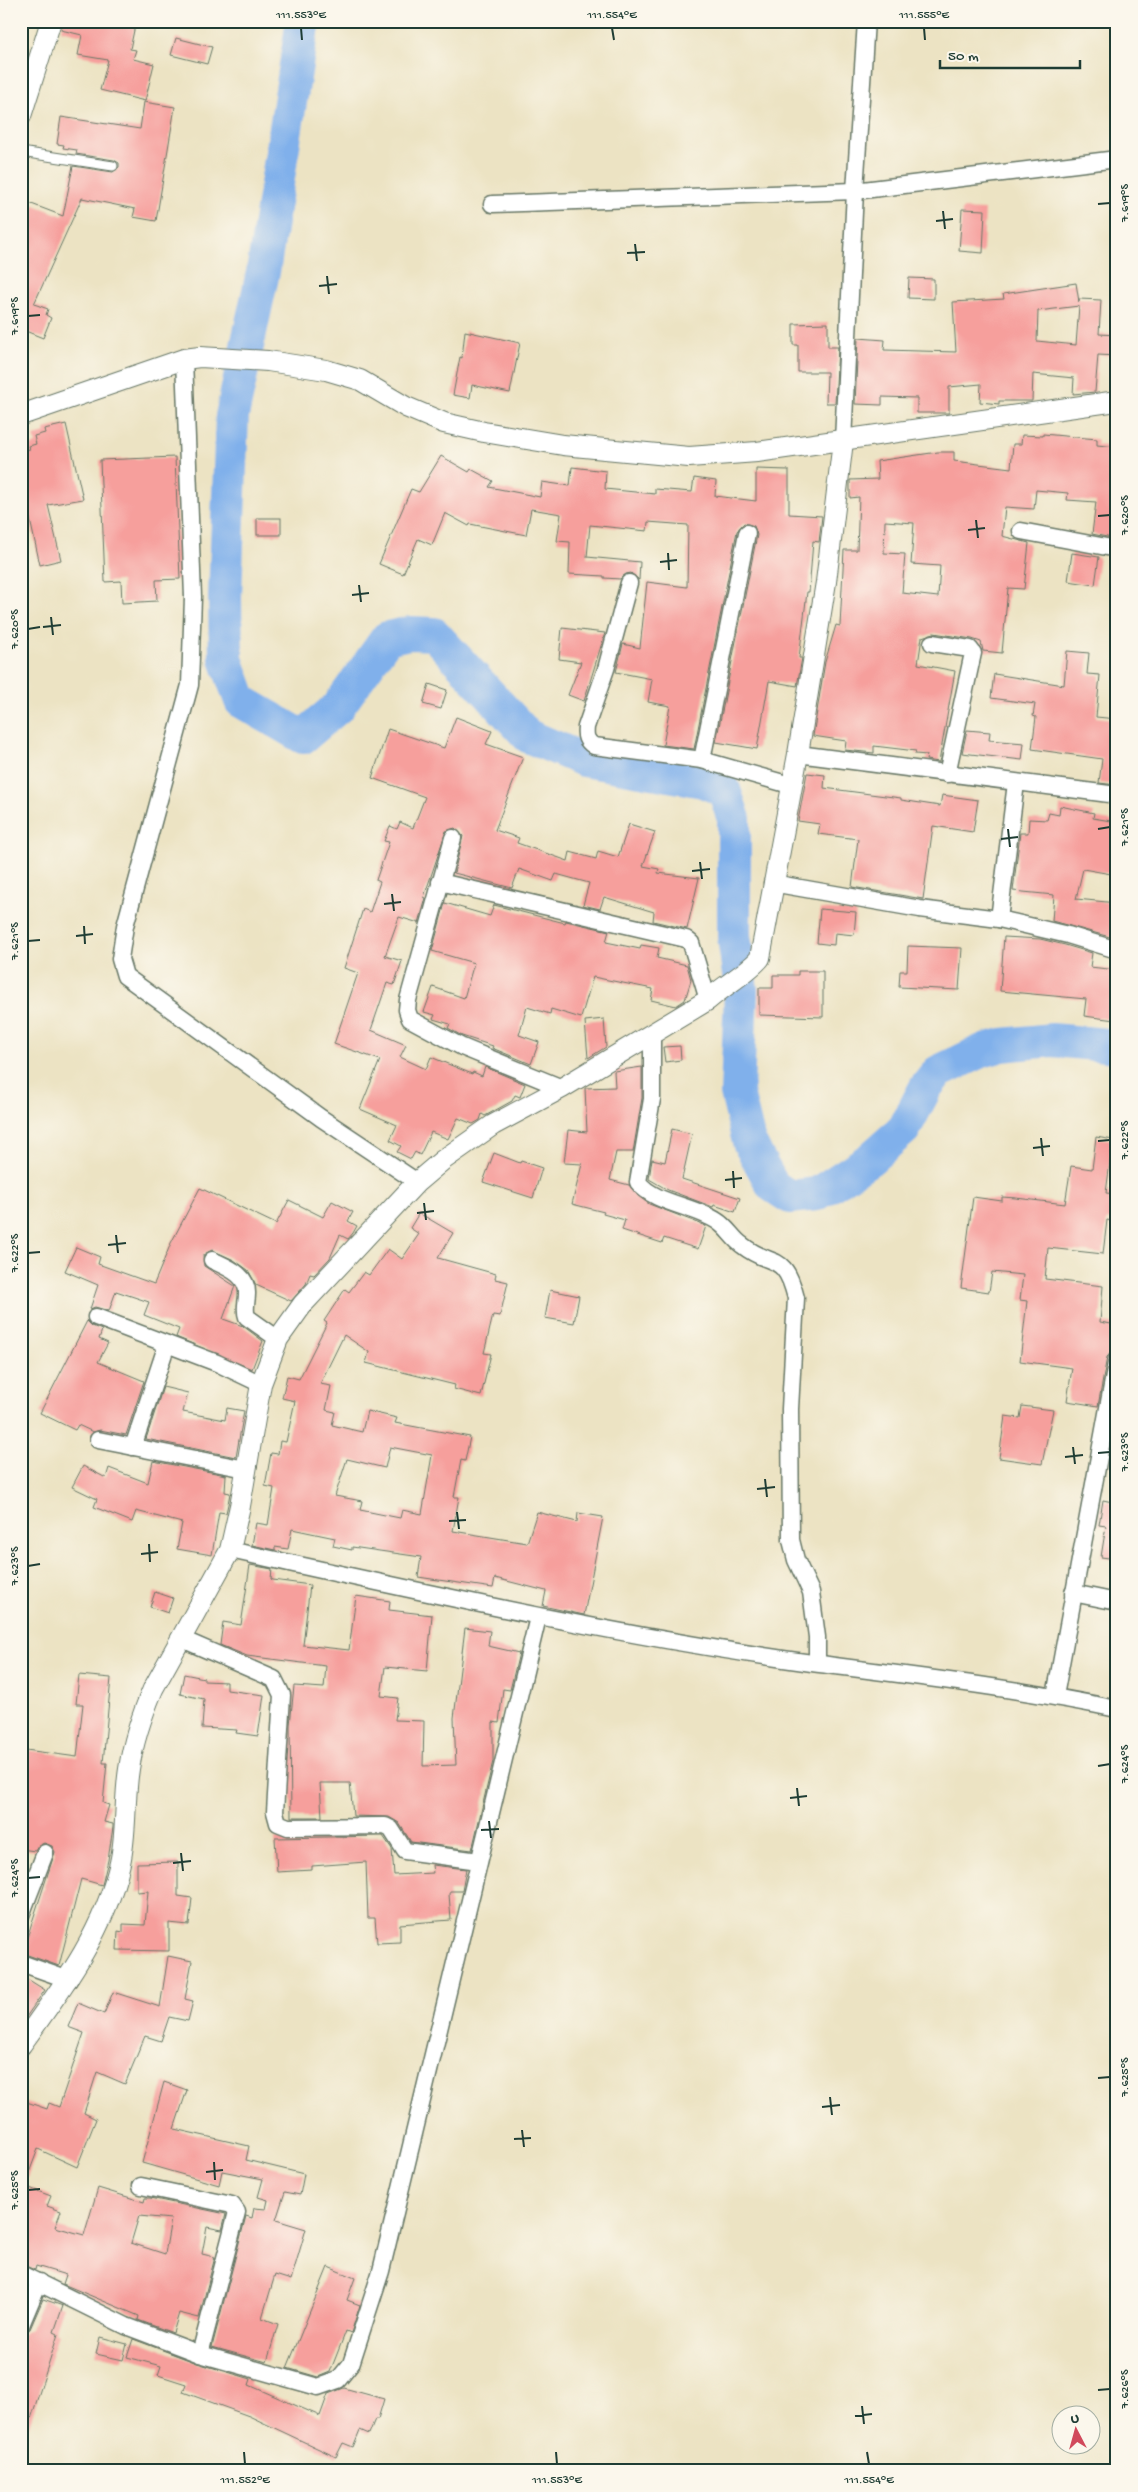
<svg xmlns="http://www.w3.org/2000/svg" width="1138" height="2492" viewBox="0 0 1138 2492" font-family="'Gochi Hand',sans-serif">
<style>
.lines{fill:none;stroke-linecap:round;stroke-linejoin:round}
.river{stroke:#80b0eb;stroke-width:34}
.building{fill:#f69f9c;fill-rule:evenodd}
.service-casing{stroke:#677766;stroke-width:11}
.minor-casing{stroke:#677766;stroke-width:19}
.tertiary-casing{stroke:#677766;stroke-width:22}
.service{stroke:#fff;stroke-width:9}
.minor{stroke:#fff;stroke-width:16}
.tertiary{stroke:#fff;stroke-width:20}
.ticks{fill:none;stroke:#1f3d34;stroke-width:2}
.neatline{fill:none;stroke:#1f3d34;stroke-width:2}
.ticks-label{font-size:12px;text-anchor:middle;fill:#1f3d34}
</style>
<rect width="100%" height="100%" fill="#fbf7ec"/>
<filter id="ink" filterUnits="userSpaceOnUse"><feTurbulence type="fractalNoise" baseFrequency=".02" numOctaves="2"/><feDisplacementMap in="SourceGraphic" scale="10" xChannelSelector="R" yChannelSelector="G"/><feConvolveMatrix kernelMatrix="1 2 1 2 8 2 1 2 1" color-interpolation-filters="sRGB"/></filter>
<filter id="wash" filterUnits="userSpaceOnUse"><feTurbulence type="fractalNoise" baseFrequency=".0096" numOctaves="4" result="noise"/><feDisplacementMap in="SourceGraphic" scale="20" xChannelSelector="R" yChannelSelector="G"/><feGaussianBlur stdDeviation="1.12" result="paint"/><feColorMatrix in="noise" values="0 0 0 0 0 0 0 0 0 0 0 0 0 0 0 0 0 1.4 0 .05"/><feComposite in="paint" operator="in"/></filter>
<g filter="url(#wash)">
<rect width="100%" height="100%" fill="#ece3c3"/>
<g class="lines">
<path class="river" d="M303,21L263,272L232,416L225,597L226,659L241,701L303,737L338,707L387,638L410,633L434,634L528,736L584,760L703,781L724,790L734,819V936L741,990L737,1093L749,1142L773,1186L790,1197L817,1194L870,1159L904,1129L926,1087L938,1072L982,1051L1002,1045L1052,1040L1117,1046"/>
</g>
<g id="blocks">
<g class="building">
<path d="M63,21H136L130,49L136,50L133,59L154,64L145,101L100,90L108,60L78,55L82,35L61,30Z"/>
<path d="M176,38L212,47L207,64L171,55Z"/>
<path d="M144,102L175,107L156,221L133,217L135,209L82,198L34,304L48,309L46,315L51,318L43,338L23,330L21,333V200L63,216L73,166L113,172L119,167V163L114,160L76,154L77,150L63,148L64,145L57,144L61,117L140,129Z"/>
<path d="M962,209L985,210L983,253L959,251Z"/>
<path d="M909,278L934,279V299L908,298Z"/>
<path d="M1076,283L1079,302V299L1101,300L1099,334L1117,335V356L1098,355L1095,392L1073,394L1074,378L1033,374L1032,401H999V404L980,402L981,384L949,387V413H917V398L882,397V405L855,404L858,338L885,340L884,350L956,352L953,302L1004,299L1003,294ZM1079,306L1076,345L1037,341L1038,311Z"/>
<path d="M828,323V347H838L835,403H826L827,372H798V345H793V324Z"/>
<path d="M465,331L520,343L510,393L472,385L470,398L453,395L460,357L462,358Z"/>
<path d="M66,424L83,499L48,505L61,560L40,565L29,515L21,517V451L30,449L29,446L36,444L34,436L45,433L44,429Z"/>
<path d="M1043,434L1097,439V445L1117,447V539L1092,534L1096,502L1067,500L1068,493L1036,490L1034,509L1005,507L1002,536L1029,543L1024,589L1008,588L1002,653L983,651L981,642L972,639L934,633L922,637L918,664L955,671L939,762L926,760L927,755L915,754L916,751L874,746V753L845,750L846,741L813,736L825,662L836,625L840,626L844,550H857L859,497L850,498V480L878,479L877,461L938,452H954V461L1011,468L1013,444H1021L1022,435L1043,436ZM885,521L914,523L911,564L940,566L938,597L902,593L905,554L884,553Z"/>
<path d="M441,456L469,472L471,469L493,481L489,487L540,497L542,482L570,486L572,467L606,471L605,489L655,494V489L692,492L694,478L716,481L715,496L756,501V469L789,470V514L822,516L819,542L813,541L809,592H807L799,658H802L797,686L769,681L757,749L716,742L757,535L754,526L744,523L737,531L694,749L663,745L670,706L648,702L652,679L616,672L623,644L640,648L647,582L687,587L688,525L648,522L647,531L590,525L587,557L640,562L639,580L631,573L626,574L620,579L604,578V576L569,574L570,542L557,541L561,514L531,509L526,535L470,524L469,526L445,513L432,545L418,539L403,574L379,564L411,489L419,492Z"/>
<path d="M175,457L180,579L156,580L157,601L122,603L121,581L105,582L100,460Z"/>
<rect x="257" y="518" width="24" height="17"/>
<path d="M1072,553L1099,557L1095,585L1068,581Z"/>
<path d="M562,628L605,633L584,701L568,695L581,662L559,659Z"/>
<path d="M1067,651L1089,653L1087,674L1100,675L1096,717L1117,719V785L1099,783L1102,759L1032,749L1036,717L1033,716L1035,704L991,698L994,674L1064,685Z"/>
<path d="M429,684L447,690L441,709L423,704Z"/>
<path d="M456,717L492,731L486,744L523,757L495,830L519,838L517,843L568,861L570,852L596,859L598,851L618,857L629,824L655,832L643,866L659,869L658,873L699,878L687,929L653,921L654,912L604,897L600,909L583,905L589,883L556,874L553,881L519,869L512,888L454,873L463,836L455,828L446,831L424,897L426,898L419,923L399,917L385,956L402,961L394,985L387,983L371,1030L406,1045L400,1057L426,1069L431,1057L472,1074L473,1072L482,1076L485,1067L525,1084L520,1097L515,1095L512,1101L485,1116L482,1114L480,1120L473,1124L458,1118L448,1139L431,1132L420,1155L415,1152L411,1159L397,1152L401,1146L390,1140L397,1125L360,1109L380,1060L334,1044L358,973L344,968L363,909L370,912L380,882L376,880L389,842L384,841L390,826L397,829L400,822L413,828L425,797L372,778L388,729L444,748Z"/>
<path d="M967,730L990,732L989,740L1024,743L1022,760L962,753Z"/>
<path d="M807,773L825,775L824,788L901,798V800L940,806L942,795L978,800L973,832L933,826L923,899L852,887L858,839L818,834L820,824L798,821Z"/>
<path d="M1060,806L1094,813L1093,818L1117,822V837L1111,874L1083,869L1076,899L1117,903V939L1052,921L1054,895L1013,891L1020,833H1028L1029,819L1047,820L1049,813L1059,815Z"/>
<path d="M445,903L490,916L494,905L565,923L566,921L609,931L606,942L640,949L641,945L659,948L657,958L687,965L691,980L685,1000L676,1006L651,1000L653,989L593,977L581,1018L551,1009L550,1014L527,1007L519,1035L539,1042L531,1064L492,1048L493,1046L462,1036L448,1028L450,1024L433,1019L435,1015L424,1012L433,987L464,998L474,963L432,951Z"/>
<path d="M820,909L856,912L854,935L835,933L834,945L817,943Z"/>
<path d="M1004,937L1040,939L1065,945L1092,953L1090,967L1117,970L1115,1020L1084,1016L1086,999L1000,991Z"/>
<path d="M908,946L962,948L959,990L899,987L900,971H907Z"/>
<path d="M798,971H823V1017L759,1015V988H773V975H798Z"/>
<path d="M604,1019L606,1047L588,1058L585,1021Z"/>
<path d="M680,1046L681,1060L665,1062L663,1047Z"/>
<path d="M642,1067V1098L633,1152H616L610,1180L629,1185L638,1196L649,1204L706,1226L698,1249L664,1238L662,1243L622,1230L625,1220L603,1214L604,1212L572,1204L582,1164L564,1163L568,1130L587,1132L585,1088L615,1087L614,1071Z"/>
<path d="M672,1129L692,1134L682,1179L740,1198L735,1212L714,1205L713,1207L668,1190L649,1179L652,1159L665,1162Z"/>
<path d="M1096,1137L1113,1140L1106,1193L1117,1194V1222L1107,1220L1103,1254L1048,1248L1045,1279L1103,1286L1100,1322L1117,1325V1331L1114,1350L1107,1357L1098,1406L1067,1401L1072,1368L1020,1361L1027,1301L1020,1300L1023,1275L992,1272L989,1292L961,1288L973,1197L1002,1201V1197L1016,1198L1065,1204L1071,1166L1092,1169Z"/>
<path d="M494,1153L520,1163L521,1161L542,1168L533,1198L483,1182Z"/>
<path d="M200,1188L276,1224L289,1200L323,1217L332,1201L353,1212L348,1221L357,1226L353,1233L348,1239L340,1235L330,1258L314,1275L310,1274L306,1284L291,1301L256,1285L248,1270L234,1260L212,1250L203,1255L204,1266L235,1286L223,1319L243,1326L263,1341L252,1369L176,1337L179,1329L144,1315L149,1302L116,1291L109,1311L95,1307L90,1309L98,1285L65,1271L76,1247L100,1257L98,1264L154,1284L171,1243Z"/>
<path d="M419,1213L453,1233L438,1258L496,1274L495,1279L508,1282L500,1316L493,1315L484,1353L491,1354L481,1396L454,1389L455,1385L366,1363L369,1352L344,1335L320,1384L331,1386L326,1410L335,1412L332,1425L362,1432L367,1411L397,1418L395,1423L470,1437L465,1461L461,1460L457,1481L454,1497H459L453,1531L527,1543L537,1512L577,1522L578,1513L603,1517L584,1615L543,1606L546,1591L495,1578L493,1588L418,1577L421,1557L352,1547V1550L333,1546L335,1538L292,1529L288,1549L275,1547V1550L252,1545L256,1523L268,1525L274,1488L265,1486L271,1453L278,1454L280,1441L286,1442L295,1401L282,1398L287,1376L299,1379L327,1323L324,1321L345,1289L349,1292L364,1272L369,1275L388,1249L402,1259L419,1234L410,1228ZM390,1447L432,1455L422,1514L402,1510L400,1518L360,1510L362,1501L335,1496L347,1459L385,1468Z"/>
<path d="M550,1290L579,1296L574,1323L545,1318Z"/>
<path d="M87,1321L92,1326L102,1330L99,1339L108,1343L98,1362L144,1381L126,1435L100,1430L93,1432L78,1425L75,1430L40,1413Z"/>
<path d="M163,1387L188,1393L183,1412L225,1420L227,1408L244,1411L236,1457L146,1439Z"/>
<path d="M1022,1406L1053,1410L1042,1464L999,1458L1005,1416L1020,1418Z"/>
<path d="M153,1461L226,1475L225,1492L230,1493L228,1504L226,1513L219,1512L212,1555L177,1549L182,1523L136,1511L132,1522L94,1507L97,1499L72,1487L83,1466L106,1478L109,1468L148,1483Z"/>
<path d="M1103,1500L1117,1503V1559L1101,1557L1106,1526L1099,1525Z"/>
<path d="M250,1565L272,1569L271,1579L273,1580L310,1585L303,1645L349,1650L356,1596L390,1601L389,1610L432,1615L427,1671L385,1667L381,1696L398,1698L395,1720L424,1721L423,1766L456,1765L454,1718L465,1628L490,1631L488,1646L519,1653L510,1690L503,1689L499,1723L493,1722V1761L472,1850L411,1842L399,1823L389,1817L353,1816L350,1783H320L322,1817H291L290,1725L294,1686L324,1688L326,1666L247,1656L220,1645L223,1622L241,1625Z"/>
<path d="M155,1592L173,1598L168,1613L150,1607Z"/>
<path d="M184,1674L204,1678V1681L227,1682V1690L264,1695L258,1736L236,1733L237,1730L202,1728L204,1699L180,1694Z"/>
<path d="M79,1675L111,1678L103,1763H107L103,1803L109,1805L104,1822L113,1824V1827L108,1860L102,1885L81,1879L59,1966L22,1953L55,1852L52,1846L44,1843L38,1846L35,1851L21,1849V1769L26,1750L77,1757L83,1704H76Z"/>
<path d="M383,1836L392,1849L394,1875L433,1873L432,1865L466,1869L462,1891H450L449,1894L451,1920L400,1924V1942L377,1943L375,1918H368L366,1862L312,1866V1870L277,1872L275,1838Z"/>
<path d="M178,1862V1896L192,1898L189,1925L169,1923V1951L117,1950L118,1931L123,1932V1924L145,1925L148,1891L137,1892V1863Z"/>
<path d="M168,1956L192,1961L185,1999L193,2001L188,2021L169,2017L161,2041L145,2036L125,2084L97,2072L84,2113L96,2119L77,2167L38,2149L24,2186L51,2196L47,2206L61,2211L55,2227L84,2235L98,2188L144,2202L145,2198H150L226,2214L222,2230L207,2227L202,2254L215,2257L199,2318L179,2313L173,2333L138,2320L139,2316L63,2284L66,2275L36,2266L35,2270L21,2264V2100L47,2109L49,2103L59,2107L84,2033L68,2027L78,2003L104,2014L113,1992L160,2007ZM139,2216L171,2219L165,2254L131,2243Z"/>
<path d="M21,1975L45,1990L21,2024Z"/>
<path d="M164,2082L187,2090L174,2129L249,2146L246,2160L304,2174L300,2195L285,2192L276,2220L306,2229L291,2280L275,2275L262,2318L278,2324L267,2362L212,2347L246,2216L252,2218L254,2208L266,2209L268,2200L258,2197L263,2179L222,2171L219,2185L142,2163Z"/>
<path d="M328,2267L355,2278L347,2300L360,2305L351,2333L346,2331L330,2372L318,2377L287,2368Z"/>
<path d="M43,2299L63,2306L54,2332L58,2334L24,2441H21V2335L30,2329Z"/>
<path d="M100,2337L127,2344L123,2360L96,2354Z"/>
<path d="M133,2339L197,2363L251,2379L249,2385L320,2416L328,2394L344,2388L384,2399L378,2419H375L369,2434L360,2430L353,2447L343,2443L336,2457L249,2416L183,2392L186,2384L158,2375L161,2366L127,2357Z"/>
</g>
</g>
</g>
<g filter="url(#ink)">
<use href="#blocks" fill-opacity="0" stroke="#677766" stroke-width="1"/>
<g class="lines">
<g class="service-casing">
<path id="service" d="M21,152L113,166"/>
</g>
<g class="minor-casing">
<g id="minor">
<path d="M492,204L855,191L1117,159"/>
<path d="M184,359L193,597L190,685L125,926L120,959L125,976L321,1118L417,1182"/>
<path d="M843,441L855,191L866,21"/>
<path d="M1021,531L1117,549"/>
<path d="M629,583L606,669L586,727C585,736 586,741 594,746L702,760L790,785"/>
<path d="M932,643L970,649L973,653L947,774"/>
<path d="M798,754L1117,795"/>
<path d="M702,760L747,533"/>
<path d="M453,838L408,1000L407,1010L410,1019L462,1047L562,1088"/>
<path d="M440,882L686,939L691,943L708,1000"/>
<path d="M772,883L920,909L999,919L1068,935L1117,950"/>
<path d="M999,919L1016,783"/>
<path d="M652,1033V1099L638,1182C653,1203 695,1206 717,1221C727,1227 733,1239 742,1245C772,1269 784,1250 796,1298L790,1409L791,1540L796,1560L811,1592L817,1637V1663"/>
<path d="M212,1260C226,1267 248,1274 247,1294C247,1302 244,1309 247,1317L278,1339"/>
<path d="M96,1317L217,1363L261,1384"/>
<path d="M98,1440L246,1469"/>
<path d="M133,1447L167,1344"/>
<path d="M230,1550C423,1592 616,1636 812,1663C914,1676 1016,1688 1117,1709"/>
<path d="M1073,1593L1117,1602"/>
<path d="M182,1639L274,1679L282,1695L275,1812L278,1823L288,1827L385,1826L391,1829L405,1851L479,1861"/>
<path d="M1055,1696L1117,1359"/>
<path d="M21,1915L45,1853"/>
<path d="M21,1963L69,1980"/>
<path d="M141,2186L232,2205L237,2212L200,2354"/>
<path d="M21,2274L126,2326L200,2354L318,2387L338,2380L351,2364L381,2271L538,1617"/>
<path d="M21,2325L39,2282"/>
</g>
</g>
<g class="tertiary-casing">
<g id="tertiary">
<path d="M21,116L51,21"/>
<path d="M21,415L184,359L200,357L268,361L326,370L360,380L406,407L444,423L484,432L563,445L689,457L757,452L1117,401"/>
<path d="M21,2045C62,1988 104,1933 120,1863C127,1833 124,1800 129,1769C133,1742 142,1715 153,1689L230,1550L240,1506L261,1384L278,1339L303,1304L417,1182L443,1160L493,1125L562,1088L708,1000C723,986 749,972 760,958L798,754L826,582L843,441"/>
</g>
</g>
<use href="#service" class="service"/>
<use href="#minor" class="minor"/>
<use href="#tertiary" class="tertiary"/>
</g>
</g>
<path class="ticks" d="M301,28L302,40M612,28L614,40M924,28L925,40M1098,204L1110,203M943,211L945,229M936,221L953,219M635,244L637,261M627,253L645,252M327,276L329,294M319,286L337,284M28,316L40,315M1098,516L1110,515M976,520L978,538M968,530L985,528M668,553L669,570M660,562L677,560M359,585L361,602M352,595L369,593M51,617L53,635M43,627L61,625M28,629L40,627M1008,829L1010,847M1098,829L1110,827M1001,839L1018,837M700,862L702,879M692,871L710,869M392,894L394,911M384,904L401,902M84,926L85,944M76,936L93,934M28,941L40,940M1041,1138L1043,1156M1098,1141L1110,1140M1033,1148L1050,1146M733,1171L734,1188M725,1180L742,1178M424,1203L426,1220M417,1213L434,1211M116,1235L118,1253M108,1245L126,1243M28,1253L40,1252M1073,1447L1075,1464M1098,1453L1110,1452M1065,1457L1083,1455M765,1479L767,1497M757,1489L775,1487M457,1512L459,1529M449,1521L466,1520M149,1544L150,1562M141,1554L158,1552M28,1566L40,1564M1098,1766L1110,1764M797,1788L799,1806M790,1798L807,1796M489,1821L491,1838M481,1830L499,1829M181,1853L183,1871M173,1863L191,1861M28,1878L40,1877M1098,2078L1110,2077M830,2097L832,2115M822,2107L840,2105M522,2130L524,2147M514,2139L531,2138M214,2162L215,2180M206,2172L223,2170M28,2190L40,2189M1098,2390L1110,2389M862,2406L864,2424M855,2416L872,2414M244,2452L245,2464M556,2452L557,2464M867,2452L869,2464"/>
<rect width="1138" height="2492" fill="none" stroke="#fbf7ec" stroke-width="55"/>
<g transform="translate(1076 2430) rotate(354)"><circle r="24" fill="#fbf7ec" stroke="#a3ada2"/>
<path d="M0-4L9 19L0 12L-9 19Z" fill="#d1495b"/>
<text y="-8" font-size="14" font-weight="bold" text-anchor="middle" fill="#1f3d34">U</text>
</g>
<path d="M940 60v8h140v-8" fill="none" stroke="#1f3d34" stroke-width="2.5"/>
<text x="948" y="60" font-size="15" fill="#1f3d34" stroke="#fbf7ec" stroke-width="4" paint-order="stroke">50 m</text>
<rect x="28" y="28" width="1082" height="2436" class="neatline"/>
<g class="ticks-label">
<text x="301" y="18">111.553°E</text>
<text x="612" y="18">111.554°E</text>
<text x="924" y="18">111.555°E</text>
<text transform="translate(1124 203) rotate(-90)" y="4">7.619°S</text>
<text transform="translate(14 316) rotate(-90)" y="4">7.619°S</text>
<text transform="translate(1124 515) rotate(-90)" y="4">7.620°S</text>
<text transform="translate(14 629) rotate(-90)" y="4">7.620°S</text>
<text transform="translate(1124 827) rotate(-90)" y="4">7.621°S</text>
<text transform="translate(14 941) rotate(-90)" y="4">7.621°S</text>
<text transform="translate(1124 1140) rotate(-90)" y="4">7.622°S</text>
<text transform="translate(14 1253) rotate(-90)" y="4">7.622°S</text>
<text transform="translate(1124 1452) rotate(-90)" y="4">7.623°S</text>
<text transform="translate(14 1566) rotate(-90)" y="4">7.623°S</text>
<text transform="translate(1124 1764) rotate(-90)" y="4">7.624°S</text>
<text transform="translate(14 1878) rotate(-90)" y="4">7.624°S</text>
<text transform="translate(1124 2077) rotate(-90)" y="4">7.625°S</text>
<text transform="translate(14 2190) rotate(-90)" y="4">7.625°S</text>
<text transform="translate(1124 2389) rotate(-90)" y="4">7.626°S</text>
<text x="245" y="2483">111.552°E</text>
<text x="557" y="2483">111.553°E</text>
<text x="869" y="2483">111.554°E</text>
</g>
</svg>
